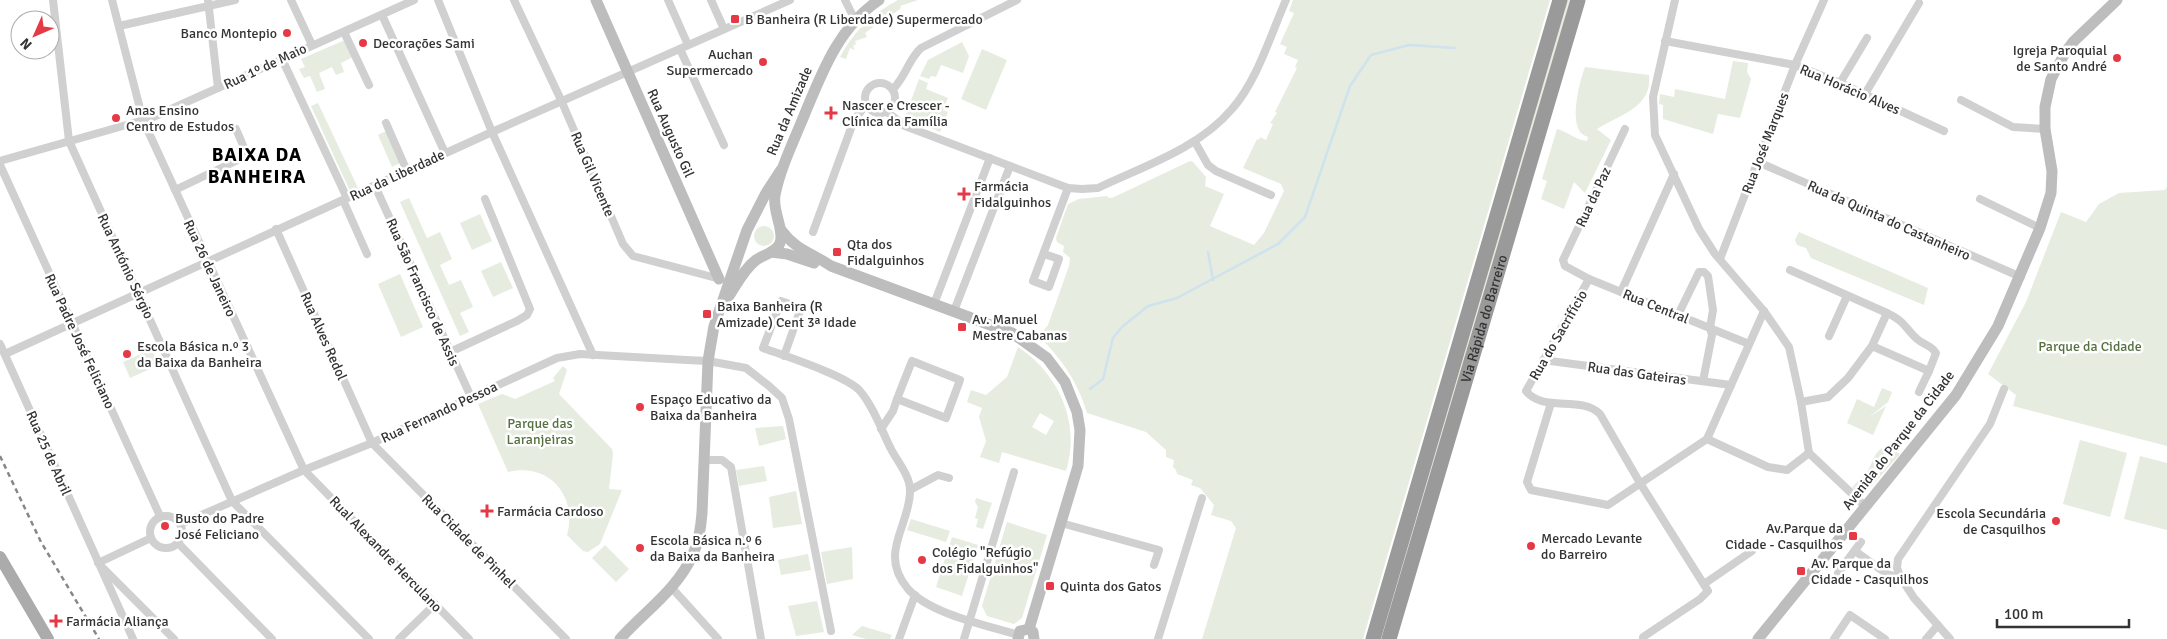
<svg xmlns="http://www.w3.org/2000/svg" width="2167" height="639" viewBox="0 0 2167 639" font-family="Signika,sans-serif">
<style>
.green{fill:#e6ecdf;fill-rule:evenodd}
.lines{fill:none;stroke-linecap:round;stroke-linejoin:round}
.stream{stroke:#cfe2ee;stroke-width:2.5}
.street{stroke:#d0d0d0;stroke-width:8}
.secondary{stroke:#bdbdbd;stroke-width:11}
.primary{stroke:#ababab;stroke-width:12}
.highway{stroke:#9a9a9a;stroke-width:15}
.rail{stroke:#888;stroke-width:2.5;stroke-dasharray:5 4;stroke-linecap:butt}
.poi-dot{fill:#e63946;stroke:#fff;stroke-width:2}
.labels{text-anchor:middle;stroke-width:5;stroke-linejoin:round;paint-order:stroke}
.poi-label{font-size:14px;fill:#333;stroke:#fff;text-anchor:start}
.street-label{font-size:14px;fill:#333;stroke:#fff}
.park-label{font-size:14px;fill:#56703f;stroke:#fff}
.district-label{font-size:19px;font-weight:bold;letter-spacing:1px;fill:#000;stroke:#fff}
</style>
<rect width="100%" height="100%" fill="#fff"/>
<g class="green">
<path d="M898,0H918L900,6L901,8L893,14L894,17L873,25V27L865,33L867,37L855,41L856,44L853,46L855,50L850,48L846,59L840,57C853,32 873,13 898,0Z"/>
<path d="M1293,0H1550L1363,639H1202L1236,528L1231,521L1211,515L1214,505L1200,488L1191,485L1193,480L1177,474L1176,470L1173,467L1174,460L1166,457V450L1146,432L1087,413C1077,381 1064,363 1042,339V333L1048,325L1069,266L1070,258L1063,252L1064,246L1057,242L1056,238L1068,204L1079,199L1107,196L1109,198H1112L1190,161L1193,162L1206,177L1205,186L1224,194L1210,226L1254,245L1264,233L1284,191L1281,184L1243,168L1257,139L1259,140L1260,137L1266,140L1273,124L1270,123L1277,113L1275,112L1297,68L1295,67L1298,60L1284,54L1287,47L1280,44L1294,13L1289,11Z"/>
<path d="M1565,0H1571L1383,639H1378Z"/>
<path d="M345,40L353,57L341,63L344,72L336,75L332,67L319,73L325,89L317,92L310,76L304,78L299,69L305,67L301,59Z"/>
<path d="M962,42L969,56L963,73L941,65L936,77L931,76L929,79L920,76L928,60Z"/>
<path d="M982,49L1007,60L986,110L961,99Z"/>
<path d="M1733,61L1748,63L1747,72L1751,79L1740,118L1718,114L1713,134L1663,119V105L1659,104L1660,94L1674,97L1675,89L1725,99Z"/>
<path d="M1585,67L1649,75C1653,108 1618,115 1597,129L1611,140L1585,193L1574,182L1564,209L1541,199L1547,181L1542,179L1557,129C1568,132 1576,140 1587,141L1588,137C1586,136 1583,135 1581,133C1570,120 1579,83 1585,67Z"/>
<path d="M919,79L928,83L926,89L948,98L943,110L948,112L940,132L905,117Z"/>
<path d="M318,103L358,188L350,191L311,106Z"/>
<path d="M386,131L400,163L392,167L378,135Z"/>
<path d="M2167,187V446L2013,406L2016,395L1988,374L2026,302L2061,212L2086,222L2099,204L2119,193L2165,190Z"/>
<path d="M409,198L427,238L440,232L452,259L440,265L449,285L461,280L473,307L460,313L469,332L460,336L400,202Z"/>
<path d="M480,214L492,241L472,250L460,223Z"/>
<circle cx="764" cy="236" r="10"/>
<path d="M1799,232L1928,288L1924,305L1811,258L1806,248L1797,245L1795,240Z"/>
<path d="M501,262L513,288L493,297L481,271Z"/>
<path d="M400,274L423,327L401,337L378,284Z"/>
<path d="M1018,347C1059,374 1081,423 1066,471L1002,452L999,463L980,457L986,441L979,417L982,408L967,402L971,390L986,395L1007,377ZM1040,413L1054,421L1046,435L1032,427Z"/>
<path d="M152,349L159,365L130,378L123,362Z"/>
<path d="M563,366L567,370L559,394L612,449L613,454L609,489L622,490L600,544L588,552L583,551L567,535C578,496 549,462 508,472L478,404L502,394L515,399L555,381L553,378Z"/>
<path d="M1941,376L1953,380L1937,402L1930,399Z"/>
<path d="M1882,388L1892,392L1888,402L1868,418L1886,406L1873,435L1847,423L1857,399L1874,407Z"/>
<path d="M783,426L786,439L759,446L755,428Z"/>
<path d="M2080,440L2127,453L2110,517L2063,504Z"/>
<path d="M1882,448L1891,449L1900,454L1868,490L1859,491L1852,488C1856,482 1862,477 1866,473C1873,464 1872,455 1882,448Z"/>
<path d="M2140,456L2167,463V530L2124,519Z"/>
<path d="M764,466L767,481L739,486L736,470Z"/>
<path d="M796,491L802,524L773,528L769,497Z"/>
<path d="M976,498L992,503L983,529L976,527L978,519L975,518L978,507L975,502Z"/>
<path d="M911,519L950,531L946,542L907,530Z"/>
<path d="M1007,522L1047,535L1022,618L1014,624L987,616L982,606Z"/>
<path d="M952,537L978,545L962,596L936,587Z"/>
<path d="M605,545L629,569L616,582L592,558Z"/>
<path d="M852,547L853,579L827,584L821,552Z"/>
<path d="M808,554L811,570L781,575L778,560Z"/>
<path d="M817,601L824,632L796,636L788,606Z"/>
<path d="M862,626L892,635L890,639H866L852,635Z"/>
</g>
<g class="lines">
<g class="stream">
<path d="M1208,252L1213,280"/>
<path d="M1090,389L1103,379L1113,338L1122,327L1148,306L1177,298L1278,244L1305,217L1350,86L1371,55L1409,45L1455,48"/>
</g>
<g class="street">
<path d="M53,0L69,141L232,501L369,639"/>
<path d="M112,0L143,120L304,470L469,639"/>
<path d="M208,0L218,88"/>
<path d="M291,0L312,45"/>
<path d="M438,0L492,132L593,355"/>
<path d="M514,0L561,100L623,244L633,256L720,279"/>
<path d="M668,0L688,45"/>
<path d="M711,0L724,29"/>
<path d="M845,0L855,20"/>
<path d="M1675,0L1653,97L1655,135L1699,229L1715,254L1764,311L1789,347L1801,402L1809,453L1865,506"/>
<path d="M382,15L445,153"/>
<path d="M119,26L235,0"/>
<path d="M344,32L369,85"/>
<path d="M1665,41L1795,65L1840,83L1944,131"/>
<path d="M680,49L724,145"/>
<path d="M282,59L347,198"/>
<circle cx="880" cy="98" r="15"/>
<path d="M1840,83L1867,38"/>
<path d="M893,89C906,76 908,60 921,48L1017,0"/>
<path d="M1865,94L1919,3"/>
<path d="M1961,100L2013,127L2045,129"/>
<path d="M887,112L905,126L1068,188L1082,189L1098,188C1144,166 1198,149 1232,109C1257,81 1271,34 1286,0"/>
<path d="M386,123L407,171"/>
<path d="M1625,129L1563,260L1565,266L1589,279L1749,344"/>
<path d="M1195,142L1208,165L1216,171L1271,195"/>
<path d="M0,161L151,118L414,0"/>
<path d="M1758,162L2021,277"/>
<path d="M0,165L160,516"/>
<path d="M375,186L471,397"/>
<path d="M175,190L242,158L245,150L236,129"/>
<path d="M1980,199L2040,228"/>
<path d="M343,200L367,254"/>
<path d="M276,229L372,443L566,639"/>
<path d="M813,232L854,120L866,105"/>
<path d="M1044,254L1059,259L1049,287L1033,281L1068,188"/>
<path d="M1720,259L1795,65L1824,0"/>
<path d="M1790,270L1887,313"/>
<path d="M1589,279L1526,391C1543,413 1581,395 1600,414L1640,483L1708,591L1700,599L1643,637V639"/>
<path d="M1621,292L1674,174"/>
<path d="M934,304L990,158"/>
<path d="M954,311L1010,166"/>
<path d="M1678,315L1699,272H1704L1708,276L1713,310L1710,328L1712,335L1703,381"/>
<path d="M1829,336L1847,296"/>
<path d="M0,344L133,639"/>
<path d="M450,352L517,321L527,315L530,309L485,199"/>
<path d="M5,354L492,132L790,0"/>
<path d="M784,356L801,308L781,301L763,348C785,356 847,376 860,391C874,407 882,432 892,451C899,463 911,478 910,492C909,528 878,553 908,589C930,614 986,625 1018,635"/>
<path d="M1543,360L1731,385"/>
<path d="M912,361L960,380L946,418L897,399Z"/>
<path d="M1919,392L1929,371"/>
<path d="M1801,402L1828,397L1848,378L1872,346L1929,371L1936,353C1931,345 1924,345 1917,339C1904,327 1906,322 1887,313L1872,346"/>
<path d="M1551,403L1527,482L1531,490L1608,505L1707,439L1764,311"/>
<path d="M881,429L893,411L897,399"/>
<path d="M1707,439L1768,467L1787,470L1809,453"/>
<path d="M705,460H722L731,467L761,639"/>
<path d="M910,490L938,475L949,478"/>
<circle cx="166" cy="532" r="16"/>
<path d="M1061,523L1159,550L1154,565"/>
<path d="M181,524L304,470L372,443L557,358L580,354L687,360L708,361L746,368L769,386L782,398L789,419L831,631"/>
<path d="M178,543L272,639"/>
<path d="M1855,551L1887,574L1901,578L1914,598L1950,639"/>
<path d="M98,563L151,538"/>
<path d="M103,568L174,639"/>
<path d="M1838,573L1861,542"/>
<path d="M1901,578L1897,568L1898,559L1990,424L2004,389"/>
<path d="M1704,584L1752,551"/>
<path d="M671,587L718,639"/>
<path d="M399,639L435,604"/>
<path d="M899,639L915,595"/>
<path d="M964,639L1014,472"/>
<path d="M1158,639L1202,498"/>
<path d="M1834,639L1850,615L1885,639"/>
<path d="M1926,639L1938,625"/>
</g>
<g class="secondary">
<path d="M596,0L719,279"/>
<path d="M781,230C796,250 810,252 831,266L1012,333L1047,358L1065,382L1077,412L1080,430L1078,466L1029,629"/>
<path d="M771,252L787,254L814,263"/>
<path d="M729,296C737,284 744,269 756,260C764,254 776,253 780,243C785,231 772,211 775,195C780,170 791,147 801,123C820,78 836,29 879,0"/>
<path d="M1029,629L1033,632L1034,639"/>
<path d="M620,639C644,612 678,589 693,554C699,541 701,527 702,513L708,361L714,326L747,230L766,193L781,170"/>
<path d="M1018,639L1020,631L1029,629"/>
<path d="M1758,639L1956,395L1998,326L2040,228L2051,193L2052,171L2045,129V107L2051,79L2065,53L2073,42L2117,0"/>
</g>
<path class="primary" d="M0,557L48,639"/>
<g class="highway">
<path d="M1373,639L1560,0"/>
<path id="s1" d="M1389,639L1578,0"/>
</g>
<path class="rail" d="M0,456L41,542L99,639"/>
</g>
<g class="poi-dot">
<rect x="730" y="14" width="10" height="10" rx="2.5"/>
<circle cx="287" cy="33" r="5"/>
<circle cx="363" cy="43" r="5"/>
<circle cx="2117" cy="58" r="5"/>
<circle cx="763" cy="62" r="5"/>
<path d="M828.5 105.5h5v5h5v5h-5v5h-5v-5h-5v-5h5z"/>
<circle cx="116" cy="118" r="5"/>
<path d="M961.5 186.5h5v5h5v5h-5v5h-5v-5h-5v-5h5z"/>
<rect x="832" y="247" width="10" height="10" rx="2.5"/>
<rect x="702" y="309" width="10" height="10" rx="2.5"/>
<rect x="957" y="322" width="10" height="10" rx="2.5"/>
<circle cx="127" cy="354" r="5"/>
<circle cx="640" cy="407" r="5"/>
<path d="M484.5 503.5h5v5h5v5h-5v5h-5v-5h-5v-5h5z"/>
<circle cx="2056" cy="521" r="5"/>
<circle cx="165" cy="526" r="5"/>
<rect x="1848" y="531" width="10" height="10" rx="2.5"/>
<circle cx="1531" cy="546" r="5"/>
<circle cx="640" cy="548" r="5"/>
<circle cx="922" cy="560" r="5"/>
<rect x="1796" y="566" width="10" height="10" rx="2.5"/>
<rect x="1045" y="581" width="10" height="10" rx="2.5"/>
<path d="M53.5 613.5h5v5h5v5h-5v5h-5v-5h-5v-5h5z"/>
</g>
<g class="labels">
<g class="poi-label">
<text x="745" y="24">B Banheira (R Liberdade) Supermercado</text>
<text x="277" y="38" text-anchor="end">Banco Montepio</text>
<text x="373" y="48">Decorações Sami</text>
<text x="2107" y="55" text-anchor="end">Igreja Paroquial<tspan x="2107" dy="16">de Santo André</tspan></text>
<text x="753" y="59" text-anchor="end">Auchan<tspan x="753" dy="16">Supermercado</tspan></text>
<text x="842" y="110">Nascer e Crescer -<tspan x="842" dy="16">Clínica da Família</tspan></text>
<text x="126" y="115">Anas Ensino<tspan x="126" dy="16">Centro de Estudos</tspan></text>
<text x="974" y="191">Farmácia<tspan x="974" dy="16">Fidalguinhos</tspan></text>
<text x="847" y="249">Qta dos<tspan x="847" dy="16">Fidalguinhos</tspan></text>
<text x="717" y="311">Baixa Banheira (R<tspan x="717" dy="16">Amizade) Cent 3ª Idade</tspan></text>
<text x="972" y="324">Av. Manuel<tspan x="972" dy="16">Mestre Cabanas</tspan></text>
<text x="137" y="351">Escola Básica n.º 3<tspan x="137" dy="16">da Baixa da Banheira</tspan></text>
<text x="650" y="404">Espaço Educativo da<tspan x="650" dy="16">Baixa da Banheira</tspan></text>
<text x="497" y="516">Farmácia Cardoso</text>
<text x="2046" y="518" text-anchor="end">Escola Secundária<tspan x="2046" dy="16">de Casquilhos</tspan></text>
<text x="175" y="523">Busto do Padre<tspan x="175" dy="16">José Feliciano</tspan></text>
<text x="1843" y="533" text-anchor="end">Av.Parque da<tspan x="1843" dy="16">Cidade - Casquilhos</tspan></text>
<text x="1541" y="543">Mercado Levante<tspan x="1541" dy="16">do Barreiro</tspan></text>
<text x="650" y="545">Escola Básica n.º 6<tspan x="650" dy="16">da Baixa da Banheira</tspan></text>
<text x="932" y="557">Colégio "Refúgio<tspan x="932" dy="16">dos Fidalguinhos"</tspan></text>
<text x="1811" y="568">Av. Parque da<tspan x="1811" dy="16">Cidade - Casquilhos</tspan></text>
<text x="1060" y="591">Quinta dos Gatos</text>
<text x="66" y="626">Farmácia Aliança</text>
</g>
<g class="street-label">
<text transform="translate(265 66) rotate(-25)" y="5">Rua 1º de Maio</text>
<text transform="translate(1850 89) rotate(23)" y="5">Rua Horácio Alves</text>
<text transform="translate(789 111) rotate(-67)" y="5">Rua da Amizade</text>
<text transform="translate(671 133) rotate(66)" y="5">Rua Augusto Gil</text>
<text transform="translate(1765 143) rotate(-69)" y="5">Rua José Marques</text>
<text transform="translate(593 174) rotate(67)" y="5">Rua Gil Vicente</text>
<text transform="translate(397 175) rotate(-25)" y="5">Rua da Liberdade</text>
<text transform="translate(1593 197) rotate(-65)" y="5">Rua da Paz</text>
<text transform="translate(1889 220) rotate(24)" y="5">Rua da Quinta do Castanheiro</text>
<text transform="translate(126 266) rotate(65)" y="5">Rua António Sérgio</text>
<text transform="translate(210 268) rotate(65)" y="5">Rua 26 de Janeiro</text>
<text transform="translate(423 292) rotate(66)" y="5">Rua São Francisco de Assis</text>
<text transform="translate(1656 306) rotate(22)" y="5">Rua Central</text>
<text dy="5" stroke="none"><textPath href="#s1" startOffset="334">Via Rápida do Barreiro</textPath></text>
<text transform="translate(1558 335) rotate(-60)" y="5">Rua do Sacrifício</text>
<text transform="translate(324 336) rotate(66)" y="5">Rua Alves Redol</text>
<text transform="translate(80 341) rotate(65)" y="5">Rua Padre José Feliciano</text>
<text transform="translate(1637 373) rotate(8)" y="5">Rua das Gateiras</text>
<text transform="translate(439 412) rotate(-25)" y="5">Rua Fernando Pessoa</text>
<text transform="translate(1898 440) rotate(-52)" y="5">Avenida do Parque da Cidade</text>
<text transform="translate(49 453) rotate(66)" y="5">Rua 25 de Abril</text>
<text transform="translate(469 541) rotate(45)" y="5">Rua Cidade de Pinhel</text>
<text transform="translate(386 554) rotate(46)" y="5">Rual Alexandre Herculano</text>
</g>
<g class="park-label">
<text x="2090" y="351">Parque da Cidade</text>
<text x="540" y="428">Parque das<tspan x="540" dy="16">Laranjeiras</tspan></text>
</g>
<g class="district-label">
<text x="257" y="161">BAIXA DA<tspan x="257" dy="22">BANHEIRA</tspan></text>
</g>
</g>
<g transform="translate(35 35) rotate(225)"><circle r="24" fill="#ffffff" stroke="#adadad"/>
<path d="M0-4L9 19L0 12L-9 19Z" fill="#e63946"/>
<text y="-8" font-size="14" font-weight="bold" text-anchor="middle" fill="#333333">N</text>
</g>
<path d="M1997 619v8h132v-8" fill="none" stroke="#333333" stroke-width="2.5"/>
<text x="2004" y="619" font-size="15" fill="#333333" stroke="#ffffff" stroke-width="4" paint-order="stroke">100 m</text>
</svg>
